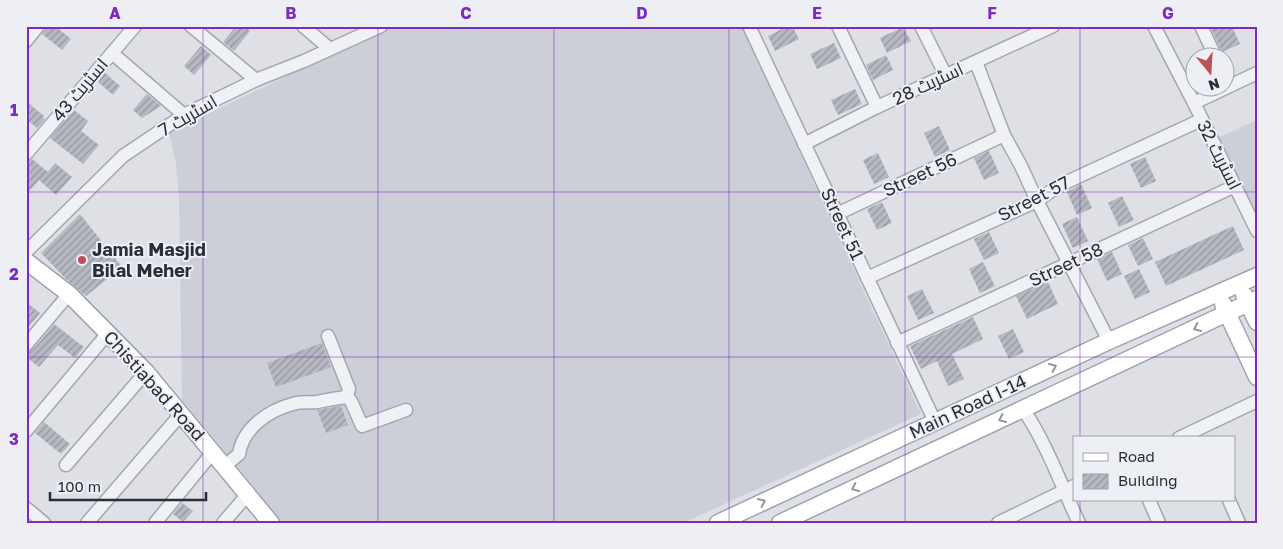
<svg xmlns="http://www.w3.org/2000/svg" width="1283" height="549" viewBox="0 0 1283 549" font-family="'Golos Text',Cairo,sans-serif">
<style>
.built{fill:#cccfd7}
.building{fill:url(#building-hatch)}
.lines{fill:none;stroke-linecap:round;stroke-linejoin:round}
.minor-casing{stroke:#a4a7af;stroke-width:15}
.major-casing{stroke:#9fa4b0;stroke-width:19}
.minor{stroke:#f0f1f5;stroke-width:12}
.major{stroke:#fff;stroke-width:16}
.oneway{stroke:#94969d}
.grid{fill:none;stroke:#7b2cbf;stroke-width:1;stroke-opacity:0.55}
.poi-dot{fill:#bd5158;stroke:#edeff4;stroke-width:2}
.labels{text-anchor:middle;stroke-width:4;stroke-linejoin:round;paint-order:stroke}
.street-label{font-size:18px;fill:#292e3b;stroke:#edeff4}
.poi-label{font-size:18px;font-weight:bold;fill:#292e3b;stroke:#edeff4;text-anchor:start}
.neatline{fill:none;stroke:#7b2cbf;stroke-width:2}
.grid-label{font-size:16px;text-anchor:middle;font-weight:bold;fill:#7b2cbf}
</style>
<defs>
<pattern id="building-hatch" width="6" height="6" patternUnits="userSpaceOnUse" patternTransform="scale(1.25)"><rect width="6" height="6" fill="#b6b9c2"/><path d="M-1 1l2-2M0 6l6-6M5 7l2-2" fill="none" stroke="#94979f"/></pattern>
</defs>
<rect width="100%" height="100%" fill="#dee0e6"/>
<g class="built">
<path d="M393,26H741L921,414L683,523H283L182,400L179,196L176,164L169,132Z"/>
<path d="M1257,120V218L1218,138Z"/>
</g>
<g class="building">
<path d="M48,26H55L71,39L62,50L42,34Z"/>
<path d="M236,26H245L250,31L234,51L223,42Z"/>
<path d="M788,26H792L799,39L775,51L768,36Z"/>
<path d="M1210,26H1232L1240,44L1222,52Z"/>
<path d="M903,27L911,41L887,53L880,38Z"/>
<path d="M834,43L841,58L817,69L810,54Z"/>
<path d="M201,46L211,55L194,75L184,66Z"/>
<path d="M886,55L893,70L873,80L866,65Z"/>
<path d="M105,73L120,86L113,95L98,82Z"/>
<path d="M855,89L862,104L838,115L831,100Z"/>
<path d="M147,94L161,106L142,118L133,110Z"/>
<path d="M26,101L44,116L43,117L45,119L37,128L26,119Z"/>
<path d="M74,110L88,121L81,131L99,145L83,164L50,138Z"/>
<path d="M939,126L950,150L935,157L924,133Z"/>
<path d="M989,151L999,173L984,180L974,158Z"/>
<path d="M878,153L889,177L874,184L863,160Z"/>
<path d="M1145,157L1156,181L1141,188L1130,164Z"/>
<path d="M32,159L48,172L55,163L72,177L56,195L39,180L26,195V162Z"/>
<path d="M1081,184L1092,208L1077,215L1067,192Z"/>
<path d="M1122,196L1134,220L1119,227L1108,203Z"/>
<path d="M882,202L892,223L877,230L867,209Z"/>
<path d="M80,214L122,267L86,296L67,280L41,253Z"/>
<path d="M1077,217L1088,241L1073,248L1062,224Z"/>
<path d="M1233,226L1244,250L1166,286L1155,262Z"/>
<path d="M989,232L999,253L984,260L974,239Z"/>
<path d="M1143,238L1153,259L1138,266L1128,245Z"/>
<path d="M1112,252L1122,274L1107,281L1097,259Z"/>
<path d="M983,262L995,286L980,293L969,269Z"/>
<path d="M1139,269L1150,292L1135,299L1124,276Z"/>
<path d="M1048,282L1058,304L1027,319L1016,296Z"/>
<path d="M922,289L934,313L918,320L907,296Z"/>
<path d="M26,302L40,313L26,330Z"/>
<path d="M973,317L983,339L952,354L964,379L948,386L937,361L921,369L910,346Z"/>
<path d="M54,324L84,347L75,358L58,345L39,367L26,357V355L36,346Z"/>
<path d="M1013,329L1024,352L1009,359L998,336Z"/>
<path d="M322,343L331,367L276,387L267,363Z"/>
<path d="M341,406L348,425L326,433L317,410Z"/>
<path d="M44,422L70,444L61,454L35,433Z"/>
<path d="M182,503L193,511L183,522L173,514Z"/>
</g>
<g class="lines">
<g class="minor-casing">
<g id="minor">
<path d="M191,26L256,80"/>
<path d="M303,26L330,49"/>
<path d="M749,26L935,422"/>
<path d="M838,26L877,107"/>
<path d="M921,26L946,76"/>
<path d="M1154,26L1194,103L1257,231"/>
<path d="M1201,26L1216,58"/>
<path d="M26,41L38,26"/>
<path d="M112,53L184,115"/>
<path d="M976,62L1004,135L1021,166L1037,201L1109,341"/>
<path d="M1194,103L1257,73"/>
<path d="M804,144L877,107L1053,26"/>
<path d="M26,154L135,26"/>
<path d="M837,214L1004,135"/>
<path d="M26,252L123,156L184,115L256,80L304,61L381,26"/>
<path d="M867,278L1037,201L1051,191L1069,181L1201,120"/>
<path d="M328,336L349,389L347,397"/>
<path d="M897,343L1235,186"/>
<path d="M26,345L69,294"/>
<path d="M1023,409C1047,444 1061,485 1079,523"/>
<path d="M26,431L108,333"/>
<path d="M1179,438L1257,401"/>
<path d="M66,465L146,372"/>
<path d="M225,466L239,454C243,428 269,410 293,404C301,401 309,403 317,402C327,400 337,398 347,397L351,401L362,426L406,410"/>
<path d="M1149,500L1159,523"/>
<path d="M1229,500L1239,523"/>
<path d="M26,508L44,523"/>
<path d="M87,523L181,414"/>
<path d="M155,523L213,452"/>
<path d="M223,523L248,494"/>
<path d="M998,523L1074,486"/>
</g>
</g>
<g class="major-casing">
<g id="major">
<path d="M26,261L69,294L146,372L271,523"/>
<path d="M1244,295L1257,322"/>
<path d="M1223,304L1257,377"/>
<path d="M718,523L1109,341L1257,276"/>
<path d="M780,523L1257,299"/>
</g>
</g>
<use href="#minor" class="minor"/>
<use href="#major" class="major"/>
</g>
<defs><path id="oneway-chevron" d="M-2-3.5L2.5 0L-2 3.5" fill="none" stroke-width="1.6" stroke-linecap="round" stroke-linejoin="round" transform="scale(1.25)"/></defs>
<g class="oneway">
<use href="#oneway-chevron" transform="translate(1197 328) rotate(155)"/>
<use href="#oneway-chevron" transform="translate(1053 367) rotate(-25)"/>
<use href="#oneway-chevron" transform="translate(1002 419) rotate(155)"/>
<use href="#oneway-chevron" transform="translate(855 488) rotate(155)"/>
<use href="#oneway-chevron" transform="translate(762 502) rotate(-25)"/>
</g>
<path class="grid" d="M203,26V523M378,26V523M554,26V523M729,26V523M905,26V523M1080,26V438M26,192H1257M26,357H1257M1080,500V523"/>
<circle class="poi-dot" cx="82" cy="260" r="5"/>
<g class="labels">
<g class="street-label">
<text transform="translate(928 84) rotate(-25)" y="6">اسٹریٹ 28</text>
<text transform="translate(80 90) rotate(-50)" y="6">اسٹریٹ 43</text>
<text transform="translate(188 116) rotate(-30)" y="6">اسٹریٹ 7</text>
<text transform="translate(1219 155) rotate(63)" y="6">اسٹریٹ 32</text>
<text transform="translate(920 175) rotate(-25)" y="6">Street 56</text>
<text transform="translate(1034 199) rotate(-27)" y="6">Street 57</text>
<text transform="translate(842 224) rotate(65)" y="6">Street 51</text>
<text transform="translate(1066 265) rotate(-25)" y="6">Street 58</text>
<text transform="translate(154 386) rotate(48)" y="6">Chistiabad Road</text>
<text transform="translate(968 407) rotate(-25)" y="6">Main Road I-14</text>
</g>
<g class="poi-label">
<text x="92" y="256">Jamia Masjid<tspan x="92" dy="21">Bilal Meher</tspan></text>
</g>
</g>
<rect width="1283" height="549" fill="none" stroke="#edeff4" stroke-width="55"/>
<rect x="1073" y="436" width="162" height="65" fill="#edeff4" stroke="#9fa2aa"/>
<rect x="1083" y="453" width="25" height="8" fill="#ffffff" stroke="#9fa2aa"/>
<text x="1118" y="462" font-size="15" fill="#292e3b">Road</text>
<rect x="1083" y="474" width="25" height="15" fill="url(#building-hatch)" stroke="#9fa2aa"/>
<text x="1118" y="486" font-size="15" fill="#292e3b">Building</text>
<g transform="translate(1210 72) rotate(162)"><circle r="24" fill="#edeff4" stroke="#9fa2aa"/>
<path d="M0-4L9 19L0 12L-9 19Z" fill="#bd5158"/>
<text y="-8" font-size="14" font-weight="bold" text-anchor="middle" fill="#292e3b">N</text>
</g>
<path d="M50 492v8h156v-8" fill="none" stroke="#292e3b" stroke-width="2.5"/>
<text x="58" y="492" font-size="15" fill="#292e3b" stroke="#edeff4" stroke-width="4" paint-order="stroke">100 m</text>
<rect x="28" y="28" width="1228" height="494" class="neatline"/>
<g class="grid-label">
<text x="115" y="19">A</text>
<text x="291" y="19">B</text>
<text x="466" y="19">C</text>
<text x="642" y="19">D</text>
<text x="817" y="19">E</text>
<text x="992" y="19">F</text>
<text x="1168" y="19">G</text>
<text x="14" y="116">1</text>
<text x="14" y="280">2</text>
<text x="14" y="445">3</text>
</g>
</svg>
